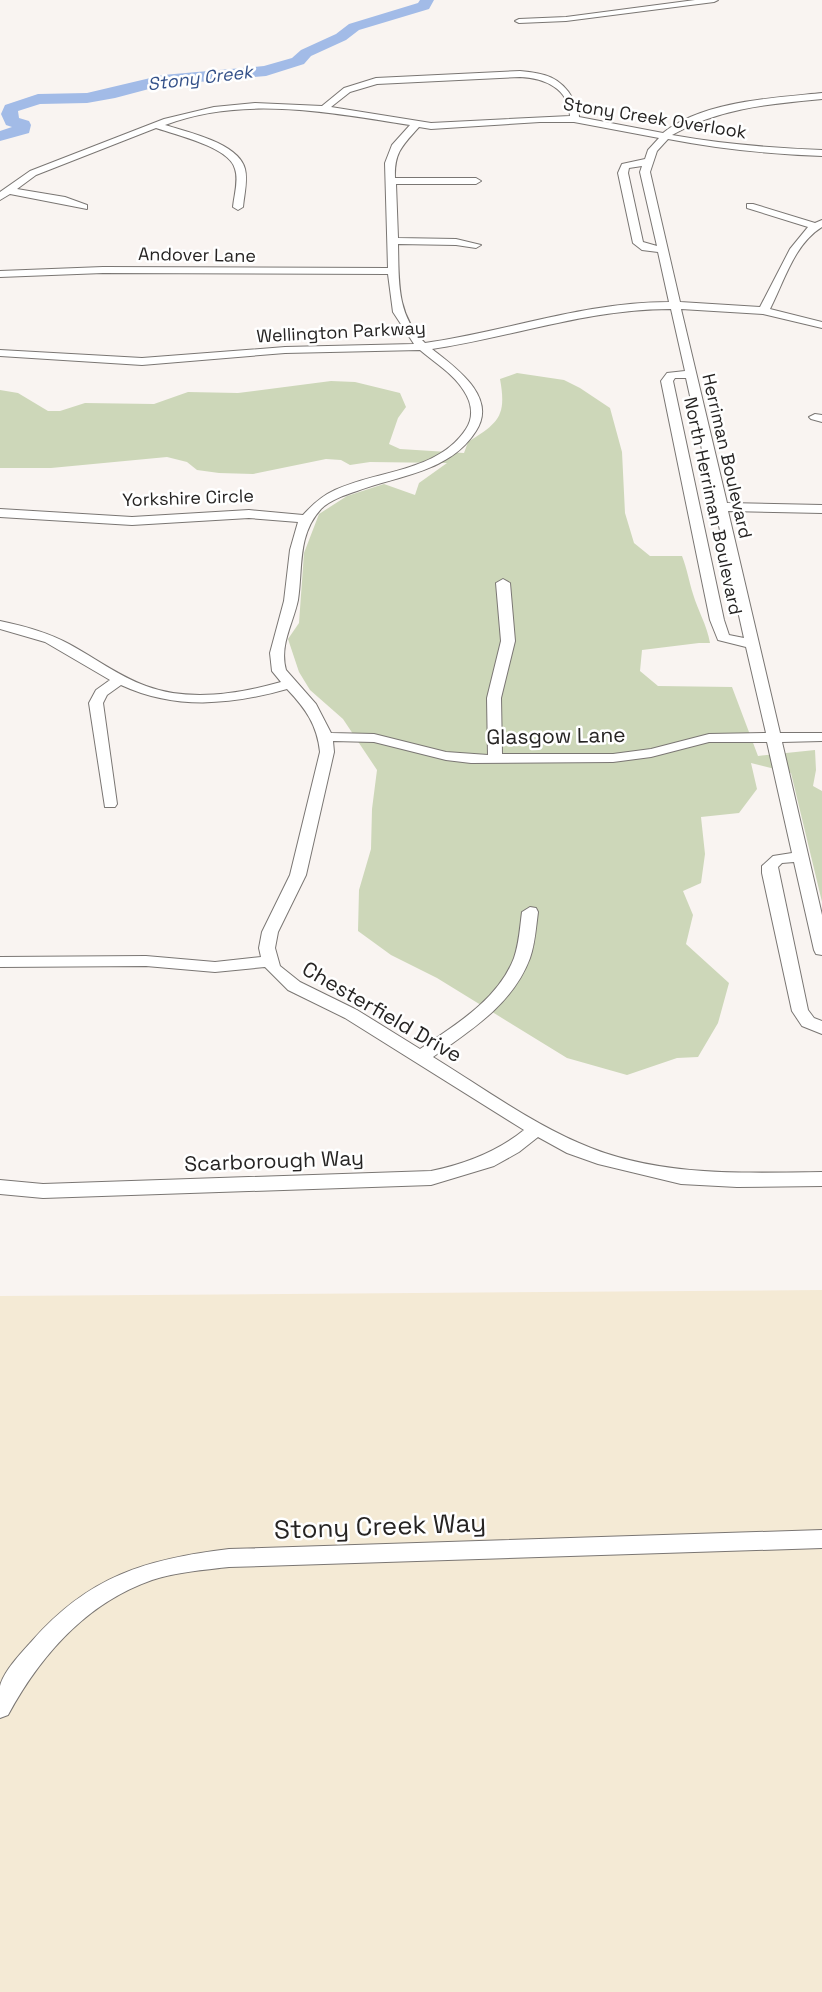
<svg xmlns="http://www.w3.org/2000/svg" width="822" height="1992" viewBox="0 0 822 1992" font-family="'Space Grotesk',sans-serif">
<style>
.industrial{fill:#f4ead5}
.green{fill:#cdd7b9}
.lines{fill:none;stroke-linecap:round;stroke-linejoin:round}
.river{fill:#a2bbe7;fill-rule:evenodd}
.minor-casing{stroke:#7a7673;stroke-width:2}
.minor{fill:#fff;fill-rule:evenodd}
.labels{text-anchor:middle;stroke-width:5;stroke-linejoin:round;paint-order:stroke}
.far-water-label{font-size:18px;font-style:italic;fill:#345189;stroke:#fff}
.far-street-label{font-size:18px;fill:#262423;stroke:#fff}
.street-label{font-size:21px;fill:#262423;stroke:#fff}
.near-street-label{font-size:26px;fill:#262423;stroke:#fff}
</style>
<rect width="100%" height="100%" fill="#f9f4f1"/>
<path class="industrial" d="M822,1290V1992H0V1296Z"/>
<path class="green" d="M517,373L564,380L580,388L610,408L622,452L625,513L634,543L650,556H682C687,569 689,581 693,594C698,611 707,625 710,643H699L642,650L640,671L658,686L732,687L758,756L815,750L816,770L813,786L822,791V902L791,773L751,763L757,789L739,813L701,817L705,854L701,883L683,891L693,915L686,944L729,983L718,1023L698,1057L677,1058L627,1075L567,1058L437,978L391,955L358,931L359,890L371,849L372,809L377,770L343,719L310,690L299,672L288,639L299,623L304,553L319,514L347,496L384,484L415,495L419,483L447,463L370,462L350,465L341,460L326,459L253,474L219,473L197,470L187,462L167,457L51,468H0V390L18,393L48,411H60L85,403L154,404L188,392L238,393L331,381L355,382L400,393L406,407L398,418L389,444L400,449L464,453L468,442C498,423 507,417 500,379Z"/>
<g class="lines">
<path class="river" d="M420,0H434L429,9L359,30L346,40L311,56L304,64L266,76L164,85L115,98L87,103L40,104L18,111L19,118L29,121L31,125L29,133L0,141V131L12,127L6,125L1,114L5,105L38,94L87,93L163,75L264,66L292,58L301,50L336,34L349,24L418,3Z"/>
<g class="minor-casing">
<g id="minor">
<path d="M695,0H718L714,2L566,21L519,23L515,21L519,19L566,17Z"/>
<path d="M520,71C544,73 561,77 573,99C576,105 579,110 579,117L663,133C703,101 773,98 822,93V99C769,104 719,108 672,135C722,144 771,148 822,150V156C770,154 719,149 668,139L657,151L650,172L680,302L760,307L790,249L808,227L747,208V204H753L815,223L822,220V227C794,244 784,282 770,309L822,322V328L763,314L681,309L727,503L822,505V513L728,511L780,733H822V741L782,742L822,915V955L816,954L814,950L794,862L782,863L778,867L808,1010L814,1018L822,1021V1034L802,1026L792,1011L762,873V866L773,856L792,853L767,742H709L651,757L613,762L471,763L446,760L374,742L333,741L334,752L306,875L278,932L275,948L280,966L300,982L357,1010L420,1049C455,1025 498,1000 514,958C519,944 520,927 522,912L530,907L536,908L538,912C536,927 535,944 530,958C513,1004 471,1030 433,1057C480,1086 527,1120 579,1143C655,1177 741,1173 822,1172V1186L737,1187L681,1184L598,1164L567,1153L538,1137L519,1152L494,1166L431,1185L43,1198L0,1194V1180L43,1184L431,1171C465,1164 497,1152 524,1130L345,1018L288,990L265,967L215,972L146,966L0,967V957L146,956L215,962L261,957L259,948L262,932L290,875L320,752C317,725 306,709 287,689C231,705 175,710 121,685L107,695L103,703L117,804L115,807H105L89,703L96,690L110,680L45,642L0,629V621C24,626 47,632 69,644C95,658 118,676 146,686C189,702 238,694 281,682L272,671L270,653L284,601L290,550L298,522L249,518L132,525L0,517V509L132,517L249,510L303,515C313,504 322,496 335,490C378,470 438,472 466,429C474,417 472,403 464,391C454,374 435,363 420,350L285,353L142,365L0,356V350L142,358L285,347L414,344L393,312L388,274L103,273L0,277V271L103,267L388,268L385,163L392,145L410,125C331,113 243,95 165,125C187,132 239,143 245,169C248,181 244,195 243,207L238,210L233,207C234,195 239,181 235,169C230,147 176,135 156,128L36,175L17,189L65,197L87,205V209L10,194L0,200V192L30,171L164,119L214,107L255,103L322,106L344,88L376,78ZM520,77C544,78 569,88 570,116L431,123L331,107L350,92L377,84ZM540,122H574L659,138L648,150L645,159L622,164L618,173L633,243L642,250L658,252L669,302C585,302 508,331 425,343C396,315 399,281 398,244L456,245L476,248L481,245L456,239L398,238L396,184H476L481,181L476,178H395C394,152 403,145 419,127L431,129ZM642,166L640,172L657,246L643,242L628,173L629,168ZM671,309L685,371L667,373L661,381L710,620L718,640L746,647L766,733L709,734L651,749L613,754H502L501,698L515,641L510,583L503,579L496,583L501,641L487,698L488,755L446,752L374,734L331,733L316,704L286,670C279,645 293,624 298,600C303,568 297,535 321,509C330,500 345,495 357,491C400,475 450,472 476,431C498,397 456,368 432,349C513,337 587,309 671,309ZM675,378H686L744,638L729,635L724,620L673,381Z"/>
<path d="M815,414L822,415V422L811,419L809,417Z"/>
<path d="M822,1530V1548L229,1567C203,1570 177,1572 152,1580C86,1603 40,1656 8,1715L0,1718C0,1709 0,1695 0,1686C4,1671 21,1653 32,1641C89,1576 146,1559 229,1549Z"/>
</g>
</g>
<use href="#minor" class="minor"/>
</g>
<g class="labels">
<g class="far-water-label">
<text transform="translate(200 78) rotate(-7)" y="6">Stony Creek</text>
</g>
<g class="far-street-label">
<text transform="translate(655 118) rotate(9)" y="6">Stony Creek Overlook</text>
<text transform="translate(197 255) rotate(1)" y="6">Andover Lane</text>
<text transform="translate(341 332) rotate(-3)" y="6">Wellington Parkway</text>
<text transform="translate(727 456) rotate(77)" y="6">Herriman Boulevard</text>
<text transform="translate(188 498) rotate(-2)" y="6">Yorkshire Circle</text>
<text transform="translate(713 506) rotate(78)" y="6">North Herriman Boulevard</text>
</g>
<g class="street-label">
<text transform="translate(556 736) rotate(-1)" y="7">Glasgow Lane</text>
<text transform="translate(382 1012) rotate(30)" y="7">Chesterfield Drive</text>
<text transform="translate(274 1161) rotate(-2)" y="7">Scarborough Way</text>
</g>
<g class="near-street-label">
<text transform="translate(380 1526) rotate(-2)" y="9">Stony Creek Way</text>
</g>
</g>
</svg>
